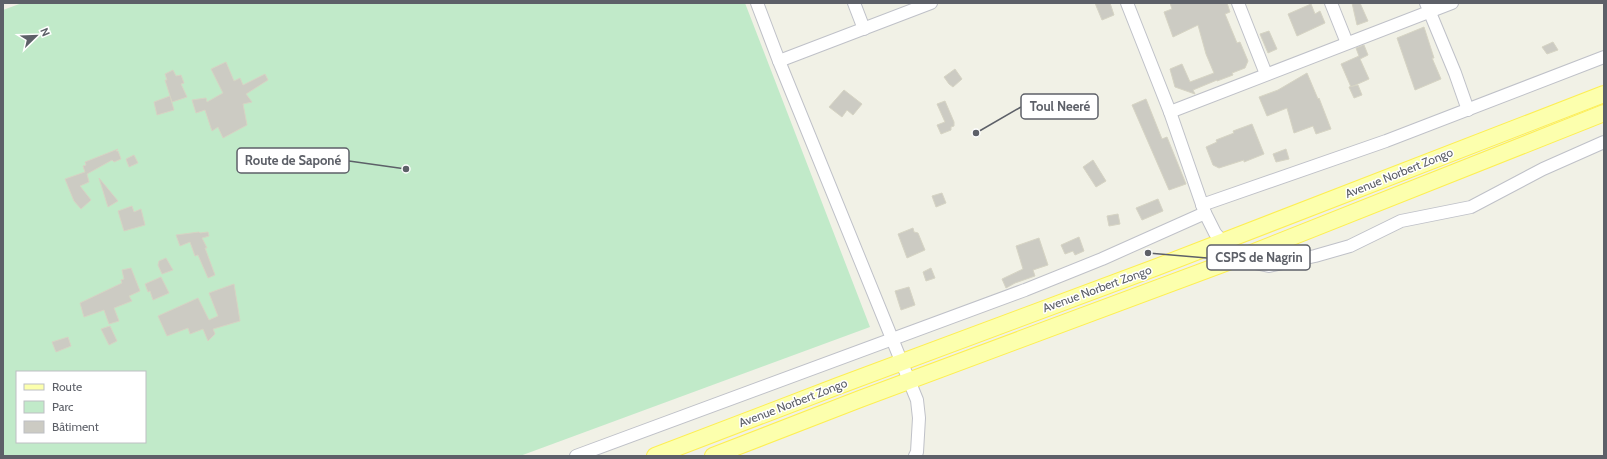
<svg xmlns="http://www.w3.org/2000/svg" width="1607" height="459" viewBox="0 0 1607 459" font-family="Cabin,sans-serif">
<style>
.green{fill:#c1eac9;fill-rule:evenodd}
.building{fill:#cccbc3;stroke:#d6d4c4}
.lines{fill:none;stroke-linecap:round;stroke-linejoin:round}
.minor-casing{stroke:#bfc1c8;stroke-width:14}
.major-casing{stroke:#fdef53;stroke-width:18}
.minor{stroke:#fff;stroke-width:12}
.major{stroke:#fcffad;stroke-width:16}
.labels{text-anchor:middle;stroke-width:3;stroke-linejoin:round;paint-order:stroke}
.street-label{font-size:12px;fill:#5d6068;stroke:#fff}
.leader{fill:none;stroke:#5d6068;stroke-width:1.5}
.callout-dot{fill:#5d6068;stroke:#fff;stroke-width:1.5}
.callout{fill:#fff;stroke:#5d6068;stroke-width:1.5}
.callout-label{font-size:13px;text-anchor:middle;font-weight:bold;fill:#5d6068}
</style>
<rect width="100%" height="100%" fill="#f1f1e6"/>
<path class="green" d="M22,3H745L870,327L520,456H3V10ZM17,372H145V442H17Z"/>
<g class="building">
<path d="M1095,3H1110L1114,15L1102,20Z"/>
<path d="M1170,3H1227L1230,12L1225,14L1237,43L1240,42L1248,61L1245,68L1232,73L1233,75L1217,81V80L1193,90L1195,94L1175,87L1170,69L1182,64L1190,82L1214,73L1206,54L1198,25L1173,37L1164,12L1172,9Z"/>
<path d="M1352,3H1360L1368,21L1357,25Z"/>
<path d="M1311,4L1315,14L1320,11L1325,23L1297,36L1288,14Z"/>
<path d="M1424,27L1434,58H1432L1441,79L1415,90L1397,38Z"/>
<path d="M1269,31L1277,49L1268,53L1260,34Z"/>
<path d="M1553,42L1558,50L1547,54L1542,47Z"/>
<path d="M1364,45L1368,55L1360,59L1369,79L1351,87L1341,64L1359,56L1356,48Z"/>
<path d="M226,62L234,81L240,78L243,85L265,74L268,80L246,94L252,102L243,104L247,125L223,138L218,127L212,131L205,110L196,113L192,100L206,98L207,102L223,93L211,69Z"/>
<path d="M955,69L962,79L953,87L949,84L944,77Z"/>
<path d="M173,70L176,76L181,75L184,83L181,84L187,97L172,102L165,80H167L165,74Z"/>
<path d="M1307,73L1318,99L1319,98L1331,129L1316,134L1313,126L1294,133L1287,108L1267,116L1259,97L1278,90Z"/>
<path d="M1358,85L1362,95L1354,98L1349,87Z"/>
<path d="M844,90L862,104L853,115L847,110L842,117L829,107Z"/>
<path d="M170,96L174,110L157,115L154,102Z"/>
<path d="M1146,99L1162,139L1167,137L1186,184L1169,190L1132,105Z"/>
<path d="M945,101L954,122V126L951,127V130L941,134L937,125L945,122L937,104Z"/>
<path d="M1252,124L1264,154L1244,162V160L1219,168L1213,165L1206,147L1217,142L1216,140L1234,133L1233,131Z"/>
<path d="M118,149L116,151H118L121,159L114,162L112,160L87,174L89,182L80,186L91,200L81,209L74,201L65,179L85,172L83,166L86,165L85,162Z"/>
<path d="M1286,149L1289,159L1276,162L1273,154Z"/>
<path d="M134,155L138,163L129,167L126,159Z"/>
<path d="M1093,160L1106,181L1096,187L1083,167Z"/>
<path d="M99,178L118,201L108,207Z"/>
<path d="M942,193L946,203L936,207L932,196Z"/>
<path d="M1158,199L1163,211L1142,220L1136,208Z"/>
<path d="M132,206L134,212L141,209L145,225L124,231L118,211Z"/>
<path d="M1118,214L1120,224L1109,226L1107,216Z"/>
<path d="M913,228L914,232L918,233L925,250L907,258L898,234Z"/>
<path d="M199,232L200,233L208,232L209,236L202,238L207,248H205L215,275L208,278L198,255L195,256L190,242L180,246L176,235Z"/>
<path d="M1079,237L1084,251L1075,255L1073,251L1065,254L1061,245Z"/>
<path d="M1039,238L1048,265L1033,270L1035,276L1015,283L1006,288L1002,279L1023,269L1016,246Z"/>
<path d="M166,258L173,270L162,274L158,265L159,261Z"/>
<path d="M131,268L140,291L129,296L132,301L114,308L119,321L109,324L104,310L84,317L80,303L122,283L121,280L124,279L122,270Z"/>
<path d="M931,268L935,278L926,281L923,272Z"/>
<path d="M161,277L169,293L153,300L150,291L148,292L145,284Z"/>
<path d="M234,284L240,321L213,329L215,334L208,341L203,329L190,334L188,328L167,336L158,316L198,298L209,320L218,316L209,293Z"/>
<path d="M909,287L915,305L901,310L895,291Z"/>
<path d="M110,326L117,341L109,345L101,329Z"/>
<path d="M68,337L71,346L56,352L52,342Z"/>
</g>
<g class="lines">
<g class="minor-casing">
<g id="minor">
<path d="M757,3L779,61L917,400L919,418L917,452L915,456"/>
<path d="M854,3L864,29"/>
<path d="M1127,3L1170,112L1205,213L1215,233L1237,259L1269,266L1315,256L1350,246L1401,221L1471,207L1543,169L1604,142"/>
<path d="M1238,3L1266,74"/>
<path d="M1331,3L1347,43"/>
<path d="M1426,3L1455,73L1468,110"/>
<path d="M779,61L931,3"/>
<path d="M1170,112L1452,3"/>
<path d="M1202,205L1386,141L1604,57"/>
<path d="M576,456L1025,290L1102,259L1205,213"/>
</g>
</g>
<g class="major-casing">
<g id="major">
<path d="M655,456L838,386L1157,267L1604,94"/>
<path d="M713,456L860,399L1244,256L1604,113"/>
</g>
</g>
<use href="#minor" class="minor"/>
<use href="#major" class="major"/>
</g>
<g class="labels">
<g class="street-label">
<text transform="translate(1399 173) rotate(-22)" y="4">Avenue Norbert Zongo</text>
<text transform="translate(1097 289) rotate(-20)" y="4">Avenue Norbert Zongo</text>
<text transform="translate(793 403) rotate(-21)" y="4">Avenue Norbert Zongo</text>
</g>
</g>
<path class="leader" d="M976 133L1021 107M406 169L349 161M1148 253L1207 258"/>
<g class="callout-dot">
<circle cx="976" cy="133" r="4"/>
<circle cx="406" cy="169" r="4"/>
<circle cx="1148" cy="253" r="4"/>
</g>
<g class="callout">
<rect x="1021" y="94" width="77" height="25" rx="4"/>
<rect x="237" y="148" width="112" height="25" rx="4"/>
<rect x="1207" y="245" width="103" height="25" rx="4"/>
</g>
<g class="callout-label">
<text x="1060" y="111">Toul Neeré</text>
<text x="293" y="165">Route de Saponé</text>
<text x="1259" y="262">CSPS de Nagrin</text>
</g>
<rect width="1607" height="459" fill="none" stroke="#5d6068" stroke-width="8"/>
<rect x="16" y="371" width="130" height="72" fill="#ffffff" stroke="#bebfc3"/>
<rect x="24" y="384" width="20" height="6" fill="#fcffad" stroke="#bebfc3"/>
<text x="52" y="391" font-size="12" fill="#5d6068">Route</text>
<rect x="24" y="401" width="20" height="12" fill="#c1eac9" stroke="#bebfc3"/>
<text x="52" y="411" font-size="12" fill="#5d6068">Parc</text>
<rect x="24" y="421" width="20" height="12" fill="#cccbc3" stroke="#bebfc3"/>
<text x="52" y="431" font-size="12" fill="#5d6068">Bâtiment</text>
<g transform="translate(36 36) rotate(67)" stroke="#ffffff" stroke-width="3" paint-order="stroke">
<path d="M0-3L7 15L0 10L-7 15Z" fill="#5d6068"/>
<text y="-6" font-size="11" font-weight="bold" text-anchor="middle" fill="#5d6068">N</text>
</g>
</svg>
